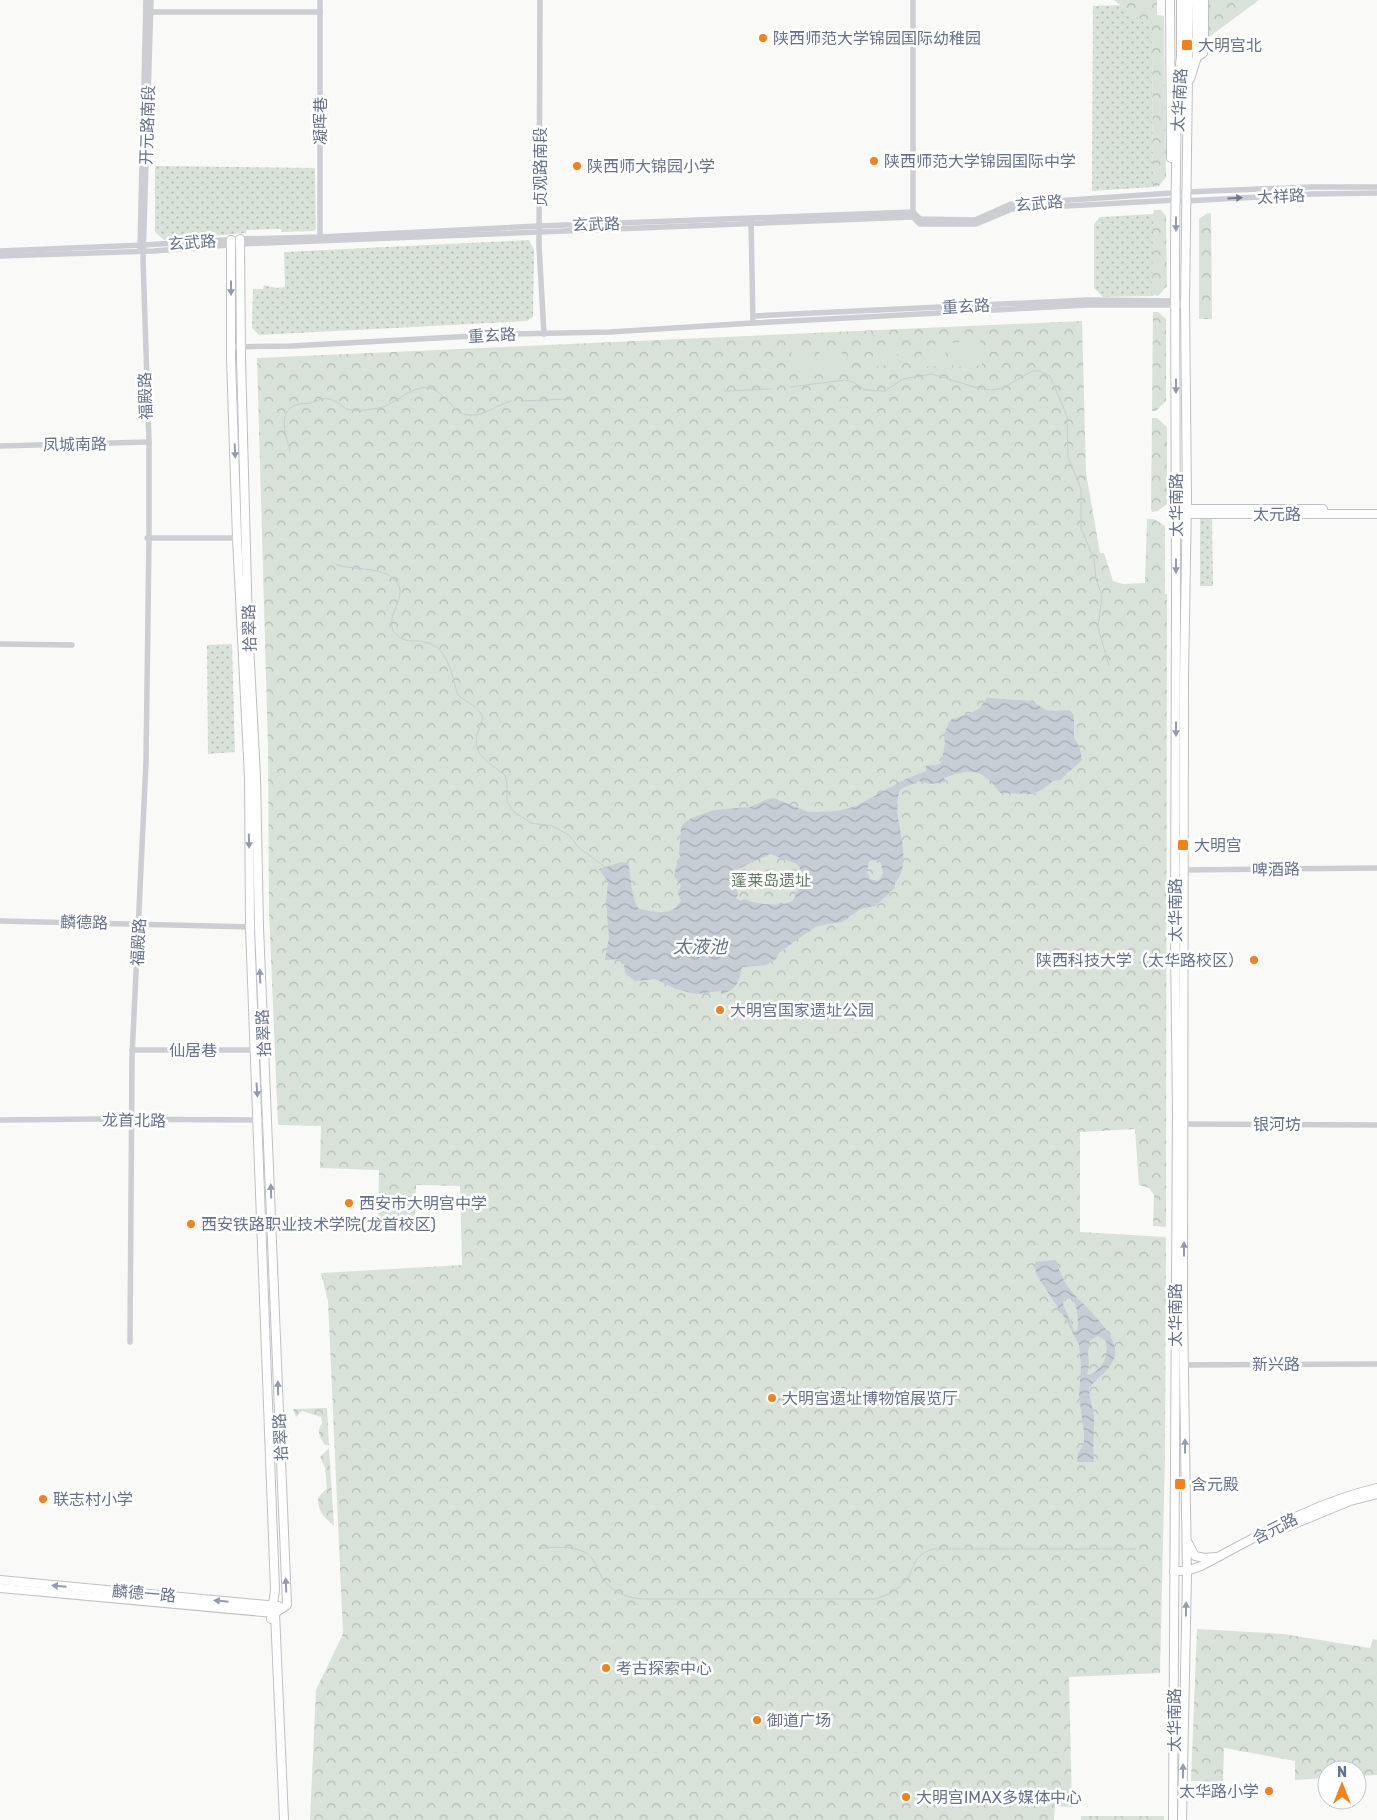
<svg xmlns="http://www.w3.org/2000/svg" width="1377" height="1820" viewBox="0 0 1377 1820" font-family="Rubik,'Noto Sans SC',sans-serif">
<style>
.grass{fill:url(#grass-dots)}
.forest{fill:url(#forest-crowns)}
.pitch{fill:#d9e2d8}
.water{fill:url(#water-waves);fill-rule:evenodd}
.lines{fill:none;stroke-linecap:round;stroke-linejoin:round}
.stream{stroke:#c6cdd5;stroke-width:1}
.major-casing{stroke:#bec0c6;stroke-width:10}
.minor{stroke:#ccced3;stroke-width:5.5}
.major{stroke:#fff;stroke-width:8}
.oneway{fill:#6f7b93}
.oneway2{fill:#939cae}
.poi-dot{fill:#f6811b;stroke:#fff;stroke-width:2}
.labels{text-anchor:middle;stroke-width:5;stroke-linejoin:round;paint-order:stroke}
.poi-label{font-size:16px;fill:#65728c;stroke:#fff;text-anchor:start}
.street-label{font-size:16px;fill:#65728c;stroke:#fff}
.park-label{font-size:16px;fill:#617c62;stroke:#fff}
.water-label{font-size:18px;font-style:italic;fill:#627386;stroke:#fff}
</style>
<defs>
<pattern id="grass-dots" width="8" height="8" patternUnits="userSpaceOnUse" patternTransform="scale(1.25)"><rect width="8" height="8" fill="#d9e2d8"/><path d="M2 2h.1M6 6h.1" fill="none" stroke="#b4bcb5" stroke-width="1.8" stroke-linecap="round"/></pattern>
<pattern id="forest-crowns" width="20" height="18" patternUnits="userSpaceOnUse" patternTransform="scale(1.25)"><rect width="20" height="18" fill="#d9e2d8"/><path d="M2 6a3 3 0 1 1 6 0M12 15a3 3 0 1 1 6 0" fill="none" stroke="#b4bcb5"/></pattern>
<pattern id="water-waves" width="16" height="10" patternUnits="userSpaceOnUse" patternTransform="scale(1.25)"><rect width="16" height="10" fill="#c6cdd5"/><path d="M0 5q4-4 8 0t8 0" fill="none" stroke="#a4abb3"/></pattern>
</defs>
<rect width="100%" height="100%" fill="#f9faf7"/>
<g class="grass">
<path d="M1121,5L1152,29L1153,187L1092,191L1093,6Z"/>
<path d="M155,166L315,168L316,229L314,231L282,232L281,229L247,230L246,233L164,240L155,232Z"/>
<path d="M1153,214L1154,296L1103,297L1094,288V224L1100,217Z"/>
<path d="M529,240L534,250L533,317L527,321L259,335L252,328L253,289H263L264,285L276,288L285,287L284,252Z"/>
<path d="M1200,517H1212L1213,586H1200Z"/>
<path d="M232,644L235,752L208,754L207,645Z"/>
</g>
<g class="forest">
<path d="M1114,0H1157V15L1164,16L1166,177L1159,186L1153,187L1152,29Z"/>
<path d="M1209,0H1259L1209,37Z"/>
<path d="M1154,210H1161L1166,216L1167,286L1158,296L1152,294L1153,214Z"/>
<path d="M1211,213L1212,319H1199V219L1206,214Z"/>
<path d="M1153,312H1158L1166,319V401L1156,411H1152Z"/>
<path d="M1082,321L1086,473L1100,553H1104L1113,581L1123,584L1145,583L1147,519H1154L1165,526V594H1167L1166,1227L1153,1226L1154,1195L1149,1188L1139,1185L1135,1129L1080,1132V1232L1166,1237L1165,1455L1160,1673L1069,1677L1072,1807L1055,1806L1054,1820H310L316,1690L343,1634L328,1301L321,1273L462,1265L460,1186L416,1185L415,1222L378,1221L379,1170L320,1168L321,1126L278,1125L269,911L268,748L257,358Z"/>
<path d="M1152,418H1157L1167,427V504L1158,511L1152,512L1151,509Z"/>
<path d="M327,1408L329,1445H325C320,1437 316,1432 322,1423L321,1417L302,1411L296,1417L293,1409Z"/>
<path d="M329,1448L334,1526C324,1517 318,1512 318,1498L327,1488L325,1468L320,1457Z"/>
<path d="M1197,1629L1283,1634L1370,1648L1373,1639L1377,1640V1775L1357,1776V1770H1327V1778L1295,1780V1761L1224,1748L1223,1782L1191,1781Z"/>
<rect x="1081" y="1816" width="83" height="4"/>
</g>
<g class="pitch">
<path d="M980,340L982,365L953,367L951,343Z"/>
<path d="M897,344L898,365L873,366V345Z"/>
<path d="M945,344L946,365L923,367L921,345Z"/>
<path d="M819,347H842L843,370H820Z"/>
<path d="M791,348H814L815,371L792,372Z"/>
</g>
<g class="water">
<path d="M989,698L1031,701L1046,710L1054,711L1070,710L1074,716V738L1080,748L1082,760L1060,780L1053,781L1043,789L1033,794L1000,793C983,768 971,768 944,778L945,782L930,784L919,781L901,789C887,811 917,858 895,883V888L875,906L860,909L842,922L817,926L795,941L779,953L776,959L766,965L742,967C739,982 736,991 721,994V991L696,994L676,989L655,979L635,981L625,973L624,964L619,959L605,960L609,937L606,902L608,882L599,869L622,862L628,863C632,879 630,896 639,909C653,912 673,917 681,901L678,893L681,885L674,876L678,859L681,858L679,854L681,828L684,823L692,818L714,810L750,807L768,799L774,798L808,812L838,811L856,806L906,779L926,771V766L941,764L945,744L944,734L949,722L952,719L969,714L980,708L986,699ZM770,854L797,864L803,874C801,879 796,897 793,900C785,908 753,904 744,899L741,901L736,898L738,894L732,874L736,870ZM875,860L881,863L883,873L880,879L878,881L870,879L867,871L869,861Z"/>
<path d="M1056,1260C1059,1270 1063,1280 1069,1288C1081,1304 1120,1334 1115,1356C1111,1370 1098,1377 1089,1388C1089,1398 1093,1407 1094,1416C1095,1432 1092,1446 1094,1462H1077L1078,1454L1084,1443V1433L1079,1396L1081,1368L1079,1345L1066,1320L1036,1274L1035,1262ZM1066,1297L1073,1300C1078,1309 1079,1321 1077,1331H1074L1063,1304L1064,1299ZM1098,1336L1106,1341C1108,1357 1104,1368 1089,1375L1087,1374L1089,1366L1088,1353L1090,1340Z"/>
</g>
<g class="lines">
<g class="stream">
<path d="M790,387L845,380L853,382L865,390L885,391L903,379L932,374L981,389L992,390L1003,388L1032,371H1039L1050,376L1067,416L1068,457L1081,489V528L1094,559L1096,579L1102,596L1098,628L1109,665"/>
<path d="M724,391L771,389"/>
<path d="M521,401L571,399"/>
<path d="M290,452C287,437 276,412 296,405C300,403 306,404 311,403C318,401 321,397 329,399C335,400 340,405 345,408C354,413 370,409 379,408C397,404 409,386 428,388C445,390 453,414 468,415C483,417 497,405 511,401"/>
<path d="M337,565C353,570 380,567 393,578C414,595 380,617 396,634C402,641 409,641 417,641C449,642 450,672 458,695C467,703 479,706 483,718C481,725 476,734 476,742C476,757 495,767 505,775L507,784V802L514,812L531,823L552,826L569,835L578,847L605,867"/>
<path d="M539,1548C553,1548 571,1545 584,1552C592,1556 595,1563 598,1570C608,1590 622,1598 644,1599H874C886,1596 899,1590 907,1579C916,1564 913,1555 934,1549H1135"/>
</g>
<g class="major-casing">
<g id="major">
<path d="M1170,0L1171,158"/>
<path d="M1197,57L1203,53L1204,46V0"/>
<path d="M1190,79L1197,57V0"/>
<path d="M240,239L241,359L248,626L256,776L259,927L287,1605L275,1613L284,1820"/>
<path d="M231,240V359L237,538L249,778L250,928L275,1590L271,1619"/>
<path d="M1182,509H1323"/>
<path d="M1183,514H1377"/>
<path d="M1287,1527L1350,1501L1377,1494"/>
<path d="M1188,1543L1195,1556L1205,1558L1214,1557"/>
<path d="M1174,1571H1187L1201,1566C1258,1536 1313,1503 1377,1488"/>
<path d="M0,1580L278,1606"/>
<path d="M0,1588L274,1613"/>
<path d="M1173,1820L1177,1111L1175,947L1176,597L1175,247L1177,88L1181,57V0"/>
<path d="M1182,1820L1187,1575L1183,1306L1184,678L1187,499L1185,305L1189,0"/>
</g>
</g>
<g class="minor">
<path d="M320,0V240"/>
<path d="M540,0L539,246L544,334"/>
<path d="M913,0V215"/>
<path d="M149,12H320"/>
<path d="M751,220L753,323L1088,305H1185"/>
<path d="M140,248L146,0"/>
<path d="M0,251L144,245L240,239L320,237L539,226L913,212L920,219L975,220L1011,204L1186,192L1312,187H1377"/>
<path d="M0,256L154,251L240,244L913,217L920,224H976L1012,209L1176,200L1186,201L1312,194L1377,193"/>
<path d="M753,316L1088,300L1178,301"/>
<path d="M231,347L292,346L512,334L610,332L753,323"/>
<path d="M0,446L149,442"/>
<path d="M147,538H237"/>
<path d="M0,644L72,645"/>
<path d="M1180,870L1377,868"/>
<path d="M0,921L254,927"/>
<path d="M132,1050H254"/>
<path d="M0,1120L99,1119L268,1120"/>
<path d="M1181,1124L1377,1125"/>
<path d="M130,1342L132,1057L146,762L149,538V442L143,259L151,0"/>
<path d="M1174,1365L1377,1364"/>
</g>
<use href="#major" class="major"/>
</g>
<defs><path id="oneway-solid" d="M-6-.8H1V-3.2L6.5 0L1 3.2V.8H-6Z" transform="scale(1.25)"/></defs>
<use class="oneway" href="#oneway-solid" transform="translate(1235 198) rotate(-3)"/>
<g class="oneway2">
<use href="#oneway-solid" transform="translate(1176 224) rotate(90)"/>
<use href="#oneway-solid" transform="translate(231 288) rotate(90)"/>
<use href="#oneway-solid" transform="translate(1176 386) rotate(90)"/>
<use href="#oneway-solid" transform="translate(235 451) rotate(88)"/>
<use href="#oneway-solid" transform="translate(1176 566) rotate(90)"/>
<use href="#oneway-solid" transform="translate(1176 729) rotate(90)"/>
<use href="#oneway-solid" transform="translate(249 841) rotate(89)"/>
<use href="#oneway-solid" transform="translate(260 976) rotate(-92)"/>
<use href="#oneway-solid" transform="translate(257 1090) rotate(86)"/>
<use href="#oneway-solid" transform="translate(271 1191) rotate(-92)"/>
<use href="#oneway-solid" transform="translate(1184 1249) rotate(-90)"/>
<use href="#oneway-solid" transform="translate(278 1388) rotate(-91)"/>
<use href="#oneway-solid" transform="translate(1185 1446) rotate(-90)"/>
<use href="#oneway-solid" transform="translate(286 1585) rotate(-92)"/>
<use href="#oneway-solid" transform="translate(59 1586) rotate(-175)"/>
<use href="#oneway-solid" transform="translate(221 1601) rotate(-174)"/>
<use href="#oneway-solid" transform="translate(1186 1609) rotate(-89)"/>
<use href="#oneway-solid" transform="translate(1183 1771) rotate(-89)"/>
</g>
<g class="poi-dot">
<circle cx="763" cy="38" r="5"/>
<rect x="1181" y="39" width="12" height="12" rx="2.5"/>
<circle cx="874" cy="161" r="5"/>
<circle cx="577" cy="166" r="5"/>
<rect x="1177" y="839" width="12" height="12" rx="2.5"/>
<circle cx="1254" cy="960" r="5"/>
<circle cx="720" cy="1010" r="5"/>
<circle cx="349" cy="1203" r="5"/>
<circle cx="191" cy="1224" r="5"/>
<circle cx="772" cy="1398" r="5"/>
<rect x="1174" y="1478" width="12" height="12" rx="2.5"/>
<circle cx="43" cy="1499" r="5"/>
<circle cx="606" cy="1668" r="5"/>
<circle cx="757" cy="1720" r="5"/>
<circle cx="1269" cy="1791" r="5"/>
<circle cx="906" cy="1797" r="5"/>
</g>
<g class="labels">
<g class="poi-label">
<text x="773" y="44">陕西师范大学锦园国际幼稚园</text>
<text x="1198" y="51">大明宫北</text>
<text x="884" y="167">陕西师范大学锦园国际中学</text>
<text x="587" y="172">陕西师大锦园小学</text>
<text x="1194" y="851">大明宫</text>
<text x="1244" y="966" text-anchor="end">陕西科技大学（太华路校区）</text>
<text x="730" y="1016">大明宫国家遗址公园</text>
<text x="359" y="1209">西安市大明宫中学</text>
<text x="201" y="1230">西安铁路职业技术学院(龙首校区)</text>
<text x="782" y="1404">大明宫遗址博物馆展览厅</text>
<text x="1191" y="1490">含元殿</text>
<text x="53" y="1505">联志村小学</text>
<text x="616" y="1674">考古探索中心</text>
<text x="767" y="1726">御道广场</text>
<text x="1259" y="1797" text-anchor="end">太华路小学</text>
<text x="916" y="1803">大明宫IMAX多媒体中心</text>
</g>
<g class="street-label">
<text transform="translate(1179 100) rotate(-87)" y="6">太华南路</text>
<text transform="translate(320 121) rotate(-90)" y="6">凝晖巷</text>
<text transform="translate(147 125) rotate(-88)" y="6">开元路南段</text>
<text transform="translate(540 167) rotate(-90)" y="6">贞观路南段</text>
<text transform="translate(1281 196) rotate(-3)" y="6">太祥路</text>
<text transform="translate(1039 203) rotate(-5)" y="6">玄武路</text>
<text transform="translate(596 224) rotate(-2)" y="6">玄武路</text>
<text transform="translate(192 242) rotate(-4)" y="6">玄武路</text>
<text transform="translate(966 306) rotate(-3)" y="6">重玄路</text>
<text transform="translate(492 335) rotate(-3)" y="6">重玄路</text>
<text transform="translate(145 396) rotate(-92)" y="6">福殿路</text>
<text transform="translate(75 444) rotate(-1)" y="6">凤城南路</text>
<text transform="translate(1176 505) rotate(-90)" y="6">太华南路</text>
<text x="1277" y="520">太元路</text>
<text transform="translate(249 628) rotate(-92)" y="6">拾翠路</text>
<text transform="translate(1276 869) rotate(-1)" y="6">啤酒路</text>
<text transform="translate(1175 910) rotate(-90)" y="6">太华南路</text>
<text transform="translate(84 922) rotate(1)" y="6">麟德路</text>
<text transform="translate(138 942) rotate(-87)" y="6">福殿路</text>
<text transform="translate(263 1033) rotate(-93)" y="6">拾翠路</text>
<text x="193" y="1056">仙居巷</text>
<text transform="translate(134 1120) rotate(1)" y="6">龙首北路</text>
<text x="1277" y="1130">银河坊</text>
<text transform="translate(1175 1315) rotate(-90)" y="6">太华南路</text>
<text x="1276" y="1370">新兴路</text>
<text transform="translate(280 1437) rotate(-93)" y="6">拾翠路</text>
<text transform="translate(1275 1528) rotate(-27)" y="6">含元路</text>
<text transform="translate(144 1593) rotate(5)" y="6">麟德一路</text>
<text transform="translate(1174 1720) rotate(-90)" y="6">太华南路</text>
</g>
<g class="park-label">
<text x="771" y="886">蓬莱岛遗址</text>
</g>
<g class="water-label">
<text x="700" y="953">太液池</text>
</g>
</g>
<g transform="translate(1342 1785)"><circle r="24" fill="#ffffff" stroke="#c1c7d1"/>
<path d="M0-4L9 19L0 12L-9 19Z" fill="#f6811b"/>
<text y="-8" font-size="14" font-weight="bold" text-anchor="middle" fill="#65728c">N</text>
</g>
</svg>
